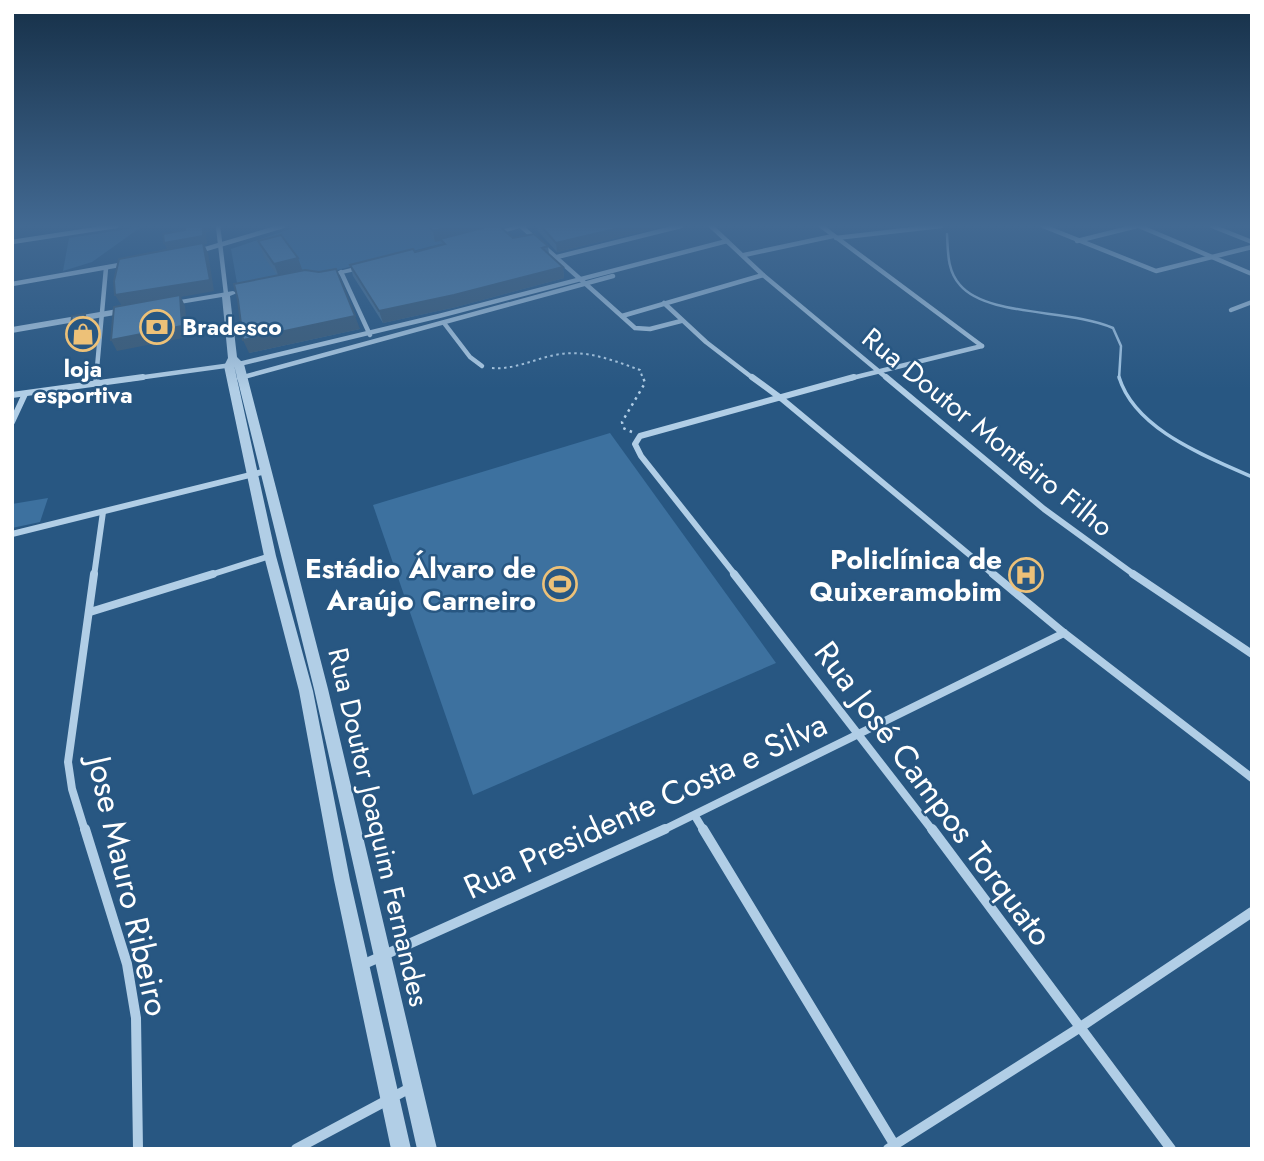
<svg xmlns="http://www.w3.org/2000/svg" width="1264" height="1161" viewBox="0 0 1264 1161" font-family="Jost,sans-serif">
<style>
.green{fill:#3d719f}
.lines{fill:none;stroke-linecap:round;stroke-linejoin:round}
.stream-far1{stroke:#a6c9e6;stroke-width:2.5}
.stream{stroke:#a6c9e6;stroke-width:3.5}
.path-far1{stroke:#b1cee6;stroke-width:2;stroke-dasharray:2.5 3.5;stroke-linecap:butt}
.path{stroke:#b1cee6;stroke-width:2.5;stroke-dasharray:2.5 4.5;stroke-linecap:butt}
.minor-far3{stroke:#b1cee6;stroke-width:4.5}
.minor-far2{stroke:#b1cee6;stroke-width:6}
.minor-far1{stroke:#b1cee6;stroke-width:8}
.minor{stroke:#b1cee6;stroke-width:10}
.tertiary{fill:#b1cee6;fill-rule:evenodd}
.wall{fill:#497194}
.shaded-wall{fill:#3c5c78}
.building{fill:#5583ac;stroke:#3c5c78;stroke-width:2}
.labels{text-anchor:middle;stroke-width:5;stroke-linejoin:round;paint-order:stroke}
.far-poi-label{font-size:23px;font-weight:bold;fill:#fff;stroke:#285782;text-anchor:start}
.street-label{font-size:28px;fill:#fff;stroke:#285782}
.poi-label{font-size:28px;font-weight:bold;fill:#fff;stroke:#285782;text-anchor:end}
.near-street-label{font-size:33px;fill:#fff;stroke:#285782}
</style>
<rect width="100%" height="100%" fill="#285782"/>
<g class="green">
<path d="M299,226H511L278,285L238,289L231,249Z"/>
<path d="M141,227L92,262L63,271L69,238Z"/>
<path d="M610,433L776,663L473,795L373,505Z"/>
<path d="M48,498L40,522L12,528V504Z"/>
</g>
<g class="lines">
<path class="stream-far1" d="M947,234C948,251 947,271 960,285C987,317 1071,309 1113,328L1121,346L1119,379"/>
<path class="stream" d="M1119,377C1135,430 1206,456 1252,477"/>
<path class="path-far1" d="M492,368C517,370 537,357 561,354C588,350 615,361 640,370L643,379"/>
<path class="path" d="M632,432L623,428L622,422L645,383L643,377"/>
<g class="minor-far3">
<path d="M218,226L226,294"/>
<path d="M711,226L763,275L888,379"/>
<path d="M821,226L982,346"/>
<path d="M1043,226L1156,271L1252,247"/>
<path d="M1139,226L1252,274"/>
<path d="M1212,226L1252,242"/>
<path d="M522,227L635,328L650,329L681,321"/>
<path d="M836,238L941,226"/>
<path d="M1077,241L1137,226"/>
<path d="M12,242L116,226"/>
<path d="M199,251L283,226"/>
<path d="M744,255L833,236"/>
<path d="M557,257L681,226"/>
<path d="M341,272L370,335"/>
<path d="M12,284L125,264"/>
<path d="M664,303L706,342L754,379"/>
<path d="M1231,310L1252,302"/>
<path d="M622,316L763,275"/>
<path d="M444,323L470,357L482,366"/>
<path d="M240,378L613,276"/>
<path d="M96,379L106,268"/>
<path d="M130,379L239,364L439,316L727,241"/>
<path d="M848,379L982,346"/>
</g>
<g class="minor-far2">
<path d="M752,377L782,399L995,576"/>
<path d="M886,377L1044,509L1136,576"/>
<path d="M240,378L243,377"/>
<path d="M96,383L97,377"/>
<path d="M12,395L143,377"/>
<path d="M12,422L25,394"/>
<path d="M12,534L266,471"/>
<path d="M94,576L103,512"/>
<path d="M207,576L270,556"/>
<path d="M736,576L641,456L635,444L640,436L854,377"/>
</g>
<g class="minor-far1">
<path d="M734,574L933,831"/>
<path d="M993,574L1064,633L1252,778"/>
<path d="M1133,574L1252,654"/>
<path d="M90,612L213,574"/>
<path d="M695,816L704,831"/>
<path d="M85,831L72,789L68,762L94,574"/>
<path d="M661,831L1064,633"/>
</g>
<g class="minor">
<path d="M85,829L127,964L136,1018L138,1149"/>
<path d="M703,829L894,1144"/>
<path d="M932,829L1171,1149"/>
<path d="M362,965L665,829"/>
<path d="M296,1149L410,1088"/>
<path d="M888,1149L1079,1028L1252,912"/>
</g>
<g class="tertiary">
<path d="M514,226H527L489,237L485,235Z"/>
<path d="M367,264H370V268L323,278L319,276Z"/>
<path d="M233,291L237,293L230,296L237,357L244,364L328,689L437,1149H417L314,689L234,365L276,556L313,691L350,880L411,1149H391L334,880L299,691L264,556L224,366L228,358L222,297L168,306L164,304L168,302Z"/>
<path d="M129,307L132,308V312L12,333V327Z"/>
</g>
</g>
<g class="wall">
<path d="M429,226H500L499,227L513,238L548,246L549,254L563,267L564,278L456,307L383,323L353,276L350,265L415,252L441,245L440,241L435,242L432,239Z"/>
<path d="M536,226H666L557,252L537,230Z"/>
<path d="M258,241L298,258L302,270L360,329L249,353L277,275L264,257Z"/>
</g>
<g class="shaded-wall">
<path d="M203,226H209L210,232H206L207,244H204L208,253L214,291L181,297L185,306L188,337L117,351L111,340L122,306L115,295L168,251L164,243Z"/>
<path d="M450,226H500L442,241L440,239V241L435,242L433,231Z"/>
<path d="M627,226H666L557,252L556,243Z"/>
<path d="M298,258L304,275L280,280L274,264Z"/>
<path d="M563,267L564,278L456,307L383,323L379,311Z"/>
<path d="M85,314L90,322L89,344L75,346L70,337Z"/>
<path d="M355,316L360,329L249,353L243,340Z"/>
</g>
<g class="building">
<path d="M185,226H203V236L164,243L163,234L185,230Z"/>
<path d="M432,226H450L433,231L429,227Z"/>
<path d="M490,226H499L513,238L534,234L548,246L542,248L563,267L454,295L379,311L350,265L413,249L415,252L445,244L440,239Z"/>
<path d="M541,226H627L556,243Z"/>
<path d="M281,235L298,258L274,264L258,241Z"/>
<path d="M203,243L210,280L115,295L114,281L119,259Z"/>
<path d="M336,269L355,316L243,340L238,300L234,284L305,270L319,272Z"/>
<path d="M180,295L182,326L111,340L114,307Z"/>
<path d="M85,314L84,335L70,337L72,316Z"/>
</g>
<linearGradient id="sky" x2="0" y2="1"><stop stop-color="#163048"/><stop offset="0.58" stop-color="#426992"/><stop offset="1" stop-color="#426992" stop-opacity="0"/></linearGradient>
<rect width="1264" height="389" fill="url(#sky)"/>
<defs>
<g id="bank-ring" transform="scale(1.75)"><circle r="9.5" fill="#285782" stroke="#edc178" stroke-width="1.5"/><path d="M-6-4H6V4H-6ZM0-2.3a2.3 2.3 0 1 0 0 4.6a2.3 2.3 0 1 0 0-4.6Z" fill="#edc178"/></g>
<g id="shop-ring" transform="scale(1.75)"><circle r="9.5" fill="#285782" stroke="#edc178" stroke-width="1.5"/><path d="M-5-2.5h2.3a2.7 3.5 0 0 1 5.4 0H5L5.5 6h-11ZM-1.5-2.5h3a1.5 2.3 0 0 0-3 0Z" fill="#edc178"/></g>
<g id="hospital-ring" transform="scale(1.75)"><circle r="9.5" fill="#285782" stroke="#edc178" stroke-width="1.5"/><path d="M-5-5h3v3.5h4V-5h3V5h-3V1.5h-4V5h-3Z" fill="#edc178"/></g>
<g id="stadium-ring" transform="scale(1.75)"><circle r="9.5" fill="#285782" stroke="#edc178" stroke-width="1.5"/><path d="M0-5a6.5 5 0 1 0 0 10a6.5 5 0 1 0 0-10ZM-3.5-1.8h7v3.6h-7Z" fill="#edc178"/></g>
</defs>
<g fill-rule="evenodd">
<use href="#bank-ring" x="157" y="327"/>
<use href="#shop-ring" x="83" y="334"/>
<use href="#hospital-ring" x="1026" y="575"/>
<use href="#stadium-ring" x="560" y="584"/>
</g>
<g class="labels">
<g class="far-poi-label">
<text x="182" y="335">Bradesco</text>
<text x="83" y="377" text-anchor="middle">loja<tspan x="83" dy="26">esportiva</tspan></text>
</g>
<g class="street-label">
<text transform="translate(988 432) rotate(39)" y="10">Rua Doutor Monteiro Filho</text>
<text transform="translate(379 827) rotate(77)" y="10">Rua Doutor Joaquim Fernandes</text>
</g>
<g class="poi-label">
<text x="1002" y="569">Policlínica de<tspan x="1002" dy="32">Quixeramobim</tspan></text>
<text x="536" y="578">Estádio Álvaro de<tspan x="536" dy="32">Araújo Carneiro</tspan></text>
</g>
<g class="near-street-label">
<text transform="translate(934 793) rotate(53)" y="12">Rua José Campos Torquato</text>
<text transform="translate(645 805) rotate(-25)" y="12">Rua Presidente Costa e Silva</text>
<text transform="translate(129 886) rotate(77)" y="12">Jose Mauro Ribeiro</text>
</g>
</g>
<rect width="1264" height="1161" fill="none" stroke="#ffffff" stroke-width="28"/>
</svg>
